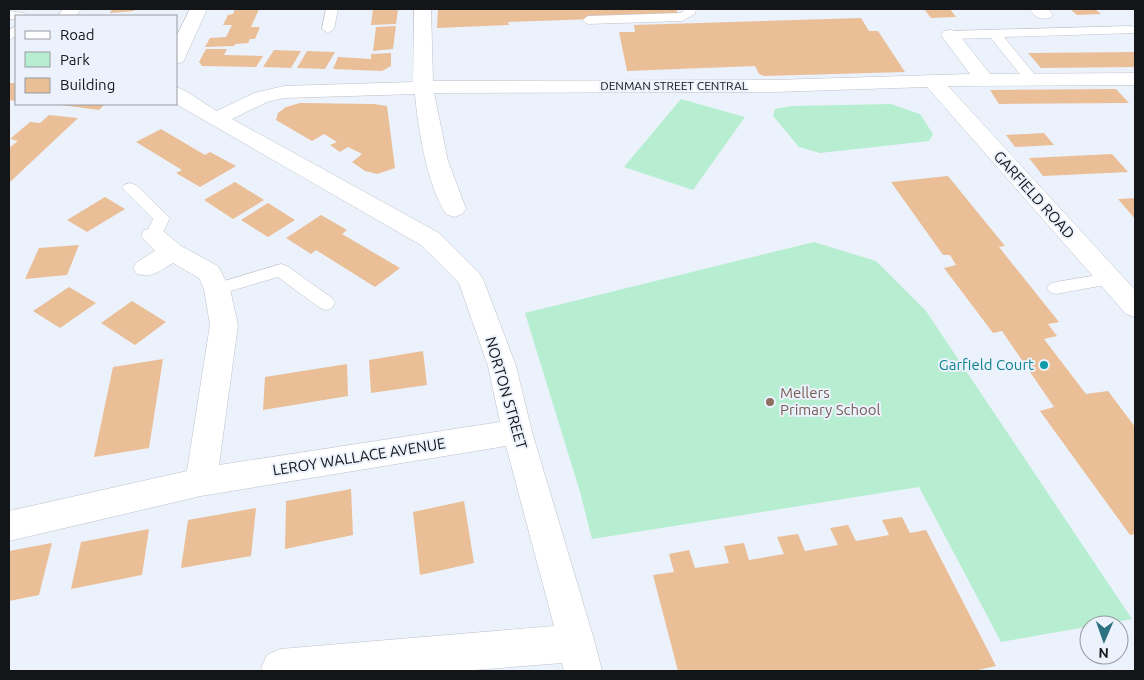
<svg xmlns="http://www.w3.org/2000/svg" width="1144" height="680" viewBox="0 0 1144 680" font-family="Ubuntu,sans-serif">
<style>
.green{fill:#b7eed1}
.building{fill:#eabe97}
.lines{fill:none;stroke-linecap:round;stroke-linejoin:round}
.lane-casing{stroke:#bcc1ca;stroke-width:1}
.street-casing{stroke:#bcc1ca;stroke-width:1}
.lane{fill:#fff;fill-rule:evenodd}
.street{fill:#fff;fill-rule:evenodd}
.culture-dot{fill:#0f9aa8;stroke:#ecf2fc;stroke-width:2}
.education-dot{fill:#8d6e63;stroke:#ecf2fc;stroke-width:2}
.labels{text-anchor:middle;stroke-width:4;stroke-linejoin:round;paint-order:stroke}
.far-street-label{font-size:12px;fill:#131518;stroke:#ecf2fc}
.street-label{font-size:15px;fill:#131518;stroke:#ecf2fc}
.culture-label{font-size:15px;fill:#0d838f;stroke:#ecf2fc;text-anchor:end}
.education-label{font-size:15px;fill:#785e54;stroke:#ecf2fc;text-anchor:start}
</style>
<rect width="100%" height="100%" fill="#ecf2fc"/>
<g class="green">
<path d="M681,99L745,117L693,190L624,167Z"/>
<path d="M891,104L920,114L933,134L929,141L820,153L799,147L773,116L775,109L791,106Z"/>
<path d="M814,242L876,261L926,311L1132,619L1001,642L919,487L592,539L580,492L525,313Z"/>
</g>
<g class="building">
<path d="M112,9H135L134,11L110,13Z"/>
<path d="M235,9H259L251,27H260L255,39H250L248,43L235,44L234,46L205,47L210,38L226,37L232,25H223L228,15L233,14Z"/>
<path d="M373,9H398L396,24L371,25Z"/>
<path d="M438,9H676L679,16L508,22L509,25L437,28Z"/>
<path d="M924,9H950L956,17L931,18Z"/>
<path d="M1070,9H1095L1101,14L1077,15Z"/>
<path d="M861,18L869,31H878L905,72L764,76L759,74L755,66L627,71L619,32H635L634,25Z"/>
<path d="M396,26L393,49L373,51L376,27Z"/>
<path d="M206,49H227L224,55L263,56L256,67L202,66L199,62Z"/>
<path d="M274,50L301,51L291,68L263,67Z"/>
<path d="M307,51L335,52L325,69L297,68Z"/>
<path d="M1135,52V67L1041,68L1028,53Z"/>
<path d="M391,53V66L382,71L333,69L338,57L371,59V54Z"/>
<path d="M9,83H16V101L9,100Z"/>
<path d="M1116,89L1129,103L999,104L990,90Z"/>
<path d="M300,103L374,104L387,106L395,168L377,174L365,171L352,162L362,154L348,147L340,152L330,145L337,142L324,134L312,141L276,120L278,113L286,107Z"/>
<path d="M54,104H105L99,110Z"/>
<path d="M49,115L78,118L9,183V148L18,141L10,139L30,122L40,123Z"/>
<path d="M161,129L205,155L210,152L236,166L200,187L176,173L182,170L136,142Z"/>
<path d="M1044,133L1054,145L1015,147L1006,135Z"/>
<path d="M1112,154L1128,172L1043,176L1029,158Z"/>
<path d="M948,176L1005,246L999,247L1059,322L1048,324L1057,336L1044,339L1086,394L1108,391L1135,427V534L1130,535L1040,411L1054,407L1002,331L993,333L944,268L956,265L950,255H943L891,182Z"/>
<path d="M235,182L264,200L233,219L204,200Z"/>
<path d="M105,197L125,209L87,232L67,220Z"/>
<path d="M1135,198V219L1118,199Z"/>
<path d="M268,203L295,220L268,237L241,220Z"/>
<path d="M321,215L347,230L342,234L400,268L375,287L316,250L311,254L286,238Z"/>
<path d="M79,245L67,275L25,279L39,248Z"/>
<path d="M69,287L96,303L60,328L33,311Z"/>
<path d="M132,301L166,322L135,345L101,323Z"/>
<path d="M423,351L427,385L371,393L369,360Z"/>
<path d="M163,359L149,448L94,457L113,367Z"/>
<path d="M347,364L348,396L263,410L265,377Z"/>
<path d="M351,489L353,535L285,549L286,501Z"/>
<path d="M464,501L474,563L420,575L413,512Z"/>
<path d="M256,508L251,556L181,568L188,520Z"/>
<path d="M902,517L910,533L926,530L996,666L978,670L979,671H678L653,575L674,572L669,554L689,550L695,568L729,563L724,546L744,543L749,560L784,554L777,537L798,534L805,551L838,545L830,528L848,525L856,541L889,535L882,520Z"/>
<path d="M149,529L142,575L71,589L81,542Z"/>
<path d="M52,543L39,595L9,601V551Z"/>
</g>
<g class="lines">
<g class="lane-casing">
<g id="lane">
<path d="M326,9H338L334,29L328,33L322,29Z"/>
<path d="M684,9H696L695,14L682,21L588,24L582,20L588,16L680,13L683,12Z"/>
<path d="M9,11L24,13L26,16H16V19H9Z"/>
<path d="M16,26V36L9,40V30Z"/>
<path d="M1131,26L1135,27V33L1004,37L1039,80L1032,84L1027,83L991,38L950,39L944,35L950,31Z"/>
<path d="M130,183L136,185L170,218L159,240L153,242L147,240L145,236L153,219L122,188L124,185Z"/>
<path d="M281,264L287,266L332,298L335,303L332,308L326,310L320,308L278,277L217,295L211,293L208,289L211,285Z"/>
<path d="M1110,273L1116,275L1119,279L1116,283L1056,294L1050,292L1047,288L1050,284L1056,282Z"/>
</g>
</g>
<g class="street-casing">
<g id="street">
<path d="M63,9H81L76,16H58Z"/>
<path d="M190,9H207L185,58L183,62L176,64V37Z"/>
<path d="M414,9H431L433,81L773,80L970,74L941,35L944,31L950,30L956,31L990,74L1135,73V85L948,86L1135,290V317L1126,314L927,87L773,92L434,93L448,161L466,209L462,214L454,217L446,214C427,185 418,128 415,94L284,98L267,102L232,119L439,233L479,273L483,279L516,366L532,432L595,643L602,671H564L562,663L462,671H263L261,668L267,655L280,649L554,626L506,446L201,496L9,541V511L187,471L210,325L204,289L199,278L173,263C160,271 152,278 137,274L133,268L137,262L155,251L141,236L144,230L153,228L162,230L181,246L218,266L230,289L238,325L219,465L500,422L488,366L459,283L421,245L176,104V87C187,90 206,105 217,111L254,93L284,86L413,82Z"/>
<path d="M1030,9H1048L1053,14L1050,18C1041,20 1034,17 1030,9Z"/>
</g>
</g>
<use href="#lane" class="lane"/>
<use href="#street" class="street"/>
</g>
<circle class="culture-dot" cx="1044" cy="365" r="5"/>
<circle class="education-dot" cx="770" cy="402" r="5"/>
<g class="labels">
<g class="far-street-label">
<text x="674" y="90">DENMAN STREET CENTRAL</text>
</g>
<g class="street-label">
<text transform="translate(1034 195) rotate(48)" y="5">GARFIELD ROAD</text>
<text transform="translate(506 393) rotate(74)" y="5">NORTON STREET</text>
<text transform="translate(359 457) rotate(-9)" y="5">LEROY WALLACE AVENUE</text>
</g>
<g class="culture-label">
<text x="1034" y="370">Garfield Court</text>
</g>
<g class="education-label">
<text x="780" y="398">Mellers<tspan x="780" dy="17">Primary School</tspan></text>
</g>
</g>
<rect width="1144" height="680" fill="none" stroke="#131518" stroke-width="20"/>
<rect x="15" y="15" width="162" height="90" fill="#ecf2fc" stroke="#959aa1"/>
<rect x="25" y="31" width="25" height="8" fill="#ffffff" stroke="#959aa1"/>
<text x="60" y="40" font-size="15" fill="#131518">Road</text>
<rect x="25" y="52" width="25" height="15" fill="#b7eed1" stroke="#959aa1"/>
<text x="60" y="65" font-size="15" fill="#131518">Park</text>
<rect x="25" y="78" width="25" height="15" fill="#eabe97" stroke="#959aa1"/>
<text x="60" y="90" font-size="15" fill="#131518">Building</text>
<g transform="translate(1104 640) rotate(182)"><circle r="24" fill="#ecf2fc" stroke="#959aa1"/>
<path d="M0-4L9 19L0 12L-9 19Z" fill="#2e7282"/>
<text y="-8" font-size="14" font-weight="bold" text-anchor="middle" fill="#131518">N</text>
</g>
</svg>
